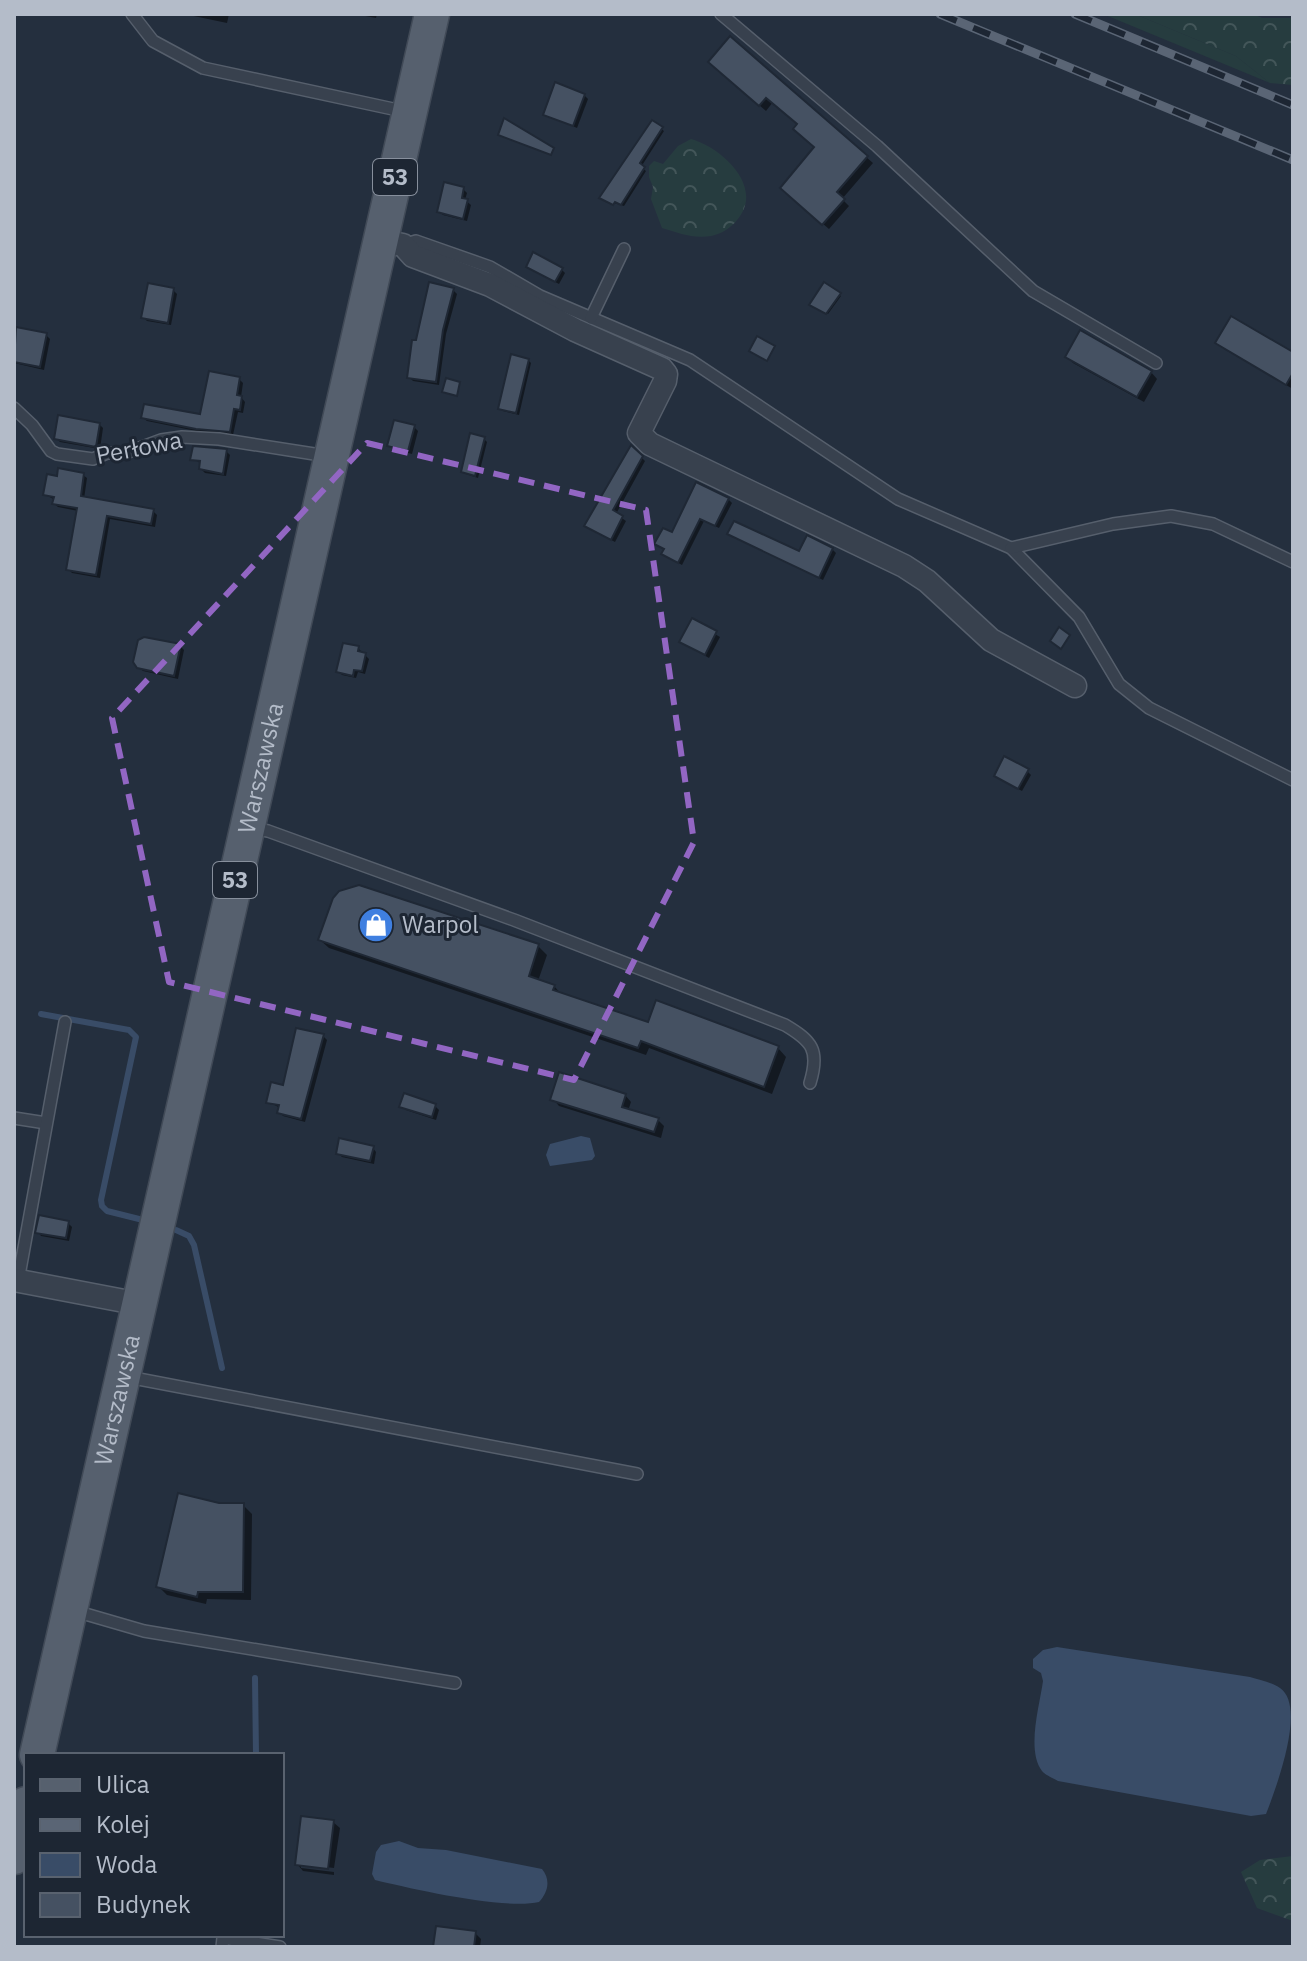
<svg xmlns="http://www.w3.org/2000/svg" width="1307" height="1961" viewBox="0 0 1307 1961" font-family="'IBM Plex Sans',sans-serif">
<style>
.green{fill:#263c3f}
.forest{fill:url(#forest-crowns)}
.water{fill:#394c67}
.shadow{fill:#0007}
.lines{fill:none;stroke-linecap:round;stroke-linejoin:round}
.stream{stroke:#394c67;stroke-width:6}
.building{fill:#455162;stroke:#1f2835;stroke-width:2}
.service-casing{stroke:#565f6c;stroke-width:14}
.minor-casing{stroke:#565f6c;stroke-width:25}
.primary-casing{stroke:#414a57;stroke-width:37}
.service{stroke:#38414e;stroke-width:11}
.minor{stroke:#38414e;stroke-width:22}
.primary{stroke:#56606e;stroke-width:34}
.rail-casing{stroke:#5a6575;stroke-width:9}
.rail{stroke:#1d2633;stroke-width:6;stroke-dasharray:18;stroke-linecap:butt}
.marked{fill:none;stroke:#9266c3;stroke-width:6;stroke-dasharray:16 10;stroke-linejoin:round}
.labels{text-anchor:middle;stroke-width:6;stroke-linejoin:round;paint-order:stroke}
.shield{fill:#1d2633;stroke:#878f9c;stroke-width:2}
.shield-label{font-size:22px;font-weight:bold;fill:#b4bcc9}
.street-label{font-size:24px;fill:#b4bcc9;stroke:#1d2633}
.poi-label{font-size:24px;fill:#b4bcc9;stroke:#1d2633;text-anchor:start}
</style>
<defs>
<pattern id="forest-crowns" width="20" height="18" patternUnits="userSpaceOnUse" patternTransform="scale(2)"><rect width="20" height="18" fill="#263c3f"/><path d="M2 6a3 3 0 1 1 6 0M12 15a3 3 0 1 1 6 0" fill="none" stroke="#435659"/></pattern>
</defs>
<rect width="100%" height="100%" fill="#242f3e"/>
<path class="green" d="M1103,14H1135L1236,56L1270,83Z"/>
<g class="forest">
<path d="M1135,14H1253L1262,18H1293V85L1270,83L1236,56Z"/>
<path d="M691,139C723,148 765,188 737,220C731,228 721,234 711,236C693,239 679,233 662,228L651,199L653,187L649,177V166L654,161L663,164L678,146Z"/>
<path d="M1293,1856V1921L1257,1908L1241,1872L1260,1860Z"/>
</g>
<g class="water">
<path d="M581,1136L590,1138L595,1156L592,1160L550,1166L546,1155L550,1144Z"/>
<path d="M1057,1647L1250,1677C1259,1680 1272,1682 1280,1688C1307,1706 1276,1788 1266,1814L1251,1816L1058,1781C1053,1778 1045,1775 1042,1771C1026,1750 1040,1704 1043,1681L1041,1673L1033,1668V1659L1043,1650Z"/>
<path d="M399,1841L418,1848L446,1850L542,1869C551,1880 548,1892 539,1902C505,1910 412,1889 375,1880L372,1874L376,1852L381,1845Z"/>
</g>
<g class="shadow">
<path d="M184,14H229L227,23Z"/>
<path d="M355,14H377L376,18Z"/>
<path d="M730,39L873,163L842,199L849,206L829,229L788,194L817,148L799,125L773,102L766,111L716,68Z"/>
<path d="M584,95L588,99L577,128L545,114Z"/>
<path d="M652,122L664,131L641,167L646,171L624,206L604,200Z"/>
<path d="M463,189L467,193L465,200L471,205L467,221L443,215L439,212Z"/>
<path d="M561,269L565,273L559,284L532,270Z"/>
<path d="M825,285L841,296L828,314L813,306Z"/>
<path d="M173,290L177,294L171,325L147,321L143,317Z"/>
<path d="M453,290L457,294L446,334L439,385L413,381L409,377L418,342Z"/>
<path d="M17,330L46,335L50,339L44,370L14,363Z"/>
<path d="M1218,342L1293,355V389L1224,349Z"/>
<path d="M1067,356L1151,372L1157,379L1144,402L1073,363Z"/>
<path d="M528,360L531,363L519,415L503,411L500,408Z"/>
<path d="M239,379L243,383L241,397L245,402L243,413L238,412L233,435L201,432L147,421L143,418L202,417Z"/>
<path d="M100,425L103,428L100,449L60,442L56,438Z"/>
<path d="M414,427L418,431L412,454L393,449L389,445Z"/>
<path d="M484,439L487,442L478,478L466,474L463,472Z"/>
<path d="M632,448L645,461L616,514L626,521L615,542L590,529Z"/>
<path d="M226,451L230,455L226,476L205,473L201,469L202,464L193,459Z"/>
<path d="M83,475L87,478L84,499L153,511L157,515L155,527L110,519L100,578L72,573L68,569L78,511L58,507L54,504L55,500L46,495Z"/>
<path d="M728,499L732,503L719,528L704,521L682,565L663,554L665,550L657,544Z"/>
<path d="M730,534L800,554L832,549L836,553L823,580Z"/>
<path d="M692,621L720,637L709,658L681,642Z"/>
<path d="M180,646L184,650L178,679L143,671L138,667Z"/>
<path d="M358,648L369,659L365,674L358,672L356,678L342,675L338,671Z"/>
<path d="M1027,771L1031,775L1022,791L1000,779Z"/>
<path d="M320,940L538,946L547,955L538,981L554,986L562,995L649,1024L778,1048L786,1057L772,1094L649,1048L646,1055L329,948Z"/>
<path d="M298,1031L323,1036L327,1040L305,1122L283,1116L279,1112L280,1108L269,1102L285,1088Z"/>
<path d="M625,1095L631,1102L628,1111L658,1120L664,1126L661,1138L559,1106L553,1099Z"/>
<path d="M402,1106H435L439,1110L436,1120L406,1110Z"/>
<path d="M373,1148L376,1152L374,1164L342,1157L338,1153Z"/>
<path d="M68,1223L72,1227L69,1241L41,1236L38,1232Z"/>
<path d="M219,1505H243L252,1514L251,1600L207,1599L206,1604L167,1595L158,1586Z"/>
<path d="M333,1822L340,1828L334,1868L301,1864V1868L334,1872V1875L303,1871L297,1864Z"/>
<path d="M475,1933L481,1939L480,1947H435Z"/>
</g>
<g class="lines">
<g class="stream">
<path d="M41,1014L129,1030L136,1037L101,1200L102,1206L107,1211L139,1219"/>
<path d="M176,1230L189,1236L194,1245L222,1368"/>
<path d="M255,1678L256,1755"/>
</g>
</g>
<g class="building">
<path d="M730,36L868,156L837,192L845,199L822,225L780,188L814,147L793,129L797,124L766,98L759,106L708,62Z"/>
<path d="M555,82L585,94L573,126L543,115Z"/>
<path d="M504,118L554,148L551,155L498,135Z"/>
<path d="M652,120L663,127L640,163L645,167L621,205L615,202L613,205L599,198Z"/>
<path d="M444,182L464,187L462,198L468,199L463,219L437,212Z"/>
<path d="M533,252L563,268L555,282L526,267Z"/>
<path d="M429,282L454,288L443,330L436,382L407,378L412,340H416Z"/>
<path d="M824,282L841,293L826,314L809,305Z"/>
<path d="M148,283L174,288L168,323L141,318Z"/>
<path d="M1231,316L1293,352V373L1286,385L1215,343Z"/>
<path d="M16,327L47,333L40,367L14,362Z"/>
<path d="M1080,330L1152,371L1137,397L1065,357Z"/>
<path d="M757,336L775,346L767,361L749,351Z"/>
<path d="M511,354L529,359L516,413L498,409Z"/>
<path d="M209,371L240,377L237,395L242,396L240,410L234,409L230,432L196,429L141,418L144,404L200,414Z"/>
<path d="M446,378L460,382L457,396L442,392Z"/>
<path d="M58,415L100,423L96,447L54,439Z"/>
<path d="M394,420L415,425L408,451L387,446Z"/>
<path d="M470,433L485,437L475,476L461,472Z"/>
<path d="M631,445L643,456L613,510L623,516L611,540L584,526Z"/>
<path d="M193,446L227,449L223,474L199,469L200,461L190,460Z"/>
<path d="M58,468L84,473L81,496L154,509L151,524L107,516L96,575L66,570L77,508L52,504L54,497L43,495L47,474L57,476Z"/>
<path d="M696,482L729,498L715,526L700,519L678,563L661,554L664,549L654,544L663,528L672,532Z"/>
<path d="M734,521L799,551L807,535L833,548L819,578L727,534Z"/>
<path d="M692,618L717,631L705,655L679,642Z"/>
<path d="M1059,627L1070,635L1061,649L1050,641Z"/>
<path d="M144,637L181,644L174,676L137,668L133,662L138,640Z"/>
<path d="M343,643L359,646L358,651L366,653L362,671L354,670L353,676L336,672Z"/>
<path d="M1004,756L1029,769L1018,789L994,776Z"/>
<path d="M359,885L539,944L529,976L555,985L553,990L648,1022L656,1000L779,1046L764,1087L641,1041L638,1048L318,940L333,898L339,891Z"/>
<path d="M296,1028L324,1034L301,1119L277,1113L279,1105L266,1103L271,1082L283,1085Z"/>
<path d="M559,1072L626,1094L622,1107L659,1118L654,1132L550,1100Z"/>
<path d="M404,1093L436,1104L432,1117L399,1107Z"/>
<path d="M339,1138L374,1146L370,1161L336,1154Z"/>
<path d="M39,1215L69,1221L66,1238L35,1233Z"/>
<path d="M178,1493L219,1503H244L243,1592H198L197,1597L156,1587Z"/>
<path d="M301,1816L334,1820L328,1869L295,1865Z"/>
<path d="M436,1926L476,1931L474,1947H433Z"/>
</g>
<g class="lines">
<g class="service-casing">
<g id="service">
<path d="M132,14L153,41L203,68L407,112"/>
<path d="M721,14L877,146L1033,291L1156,363"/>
<path d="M403,245L416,241L490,267L540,296L690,360L898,499L1011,548L1079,617L1119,684L1149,708L1293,780"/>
<path d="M591,318L624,249"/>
<path d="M14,408L32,425L51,451L57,454L93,459L107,453H126L161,440L182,437L219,439L327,456"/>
<path d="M1011,548L1113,524L1171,516L1213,524L1293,562"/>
<path d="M252,828L268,831L514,920L785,1025C812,1041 820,1050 810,1083"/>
<path d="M14,1118L46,1123"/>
<path d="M18,1281L65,1022"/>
<path d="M128,1377L637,1474"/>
<path d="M75,1611L144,1631L455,1683"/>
<path d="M222,1947L223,1938L280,1947"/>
</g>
</g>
<g class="minor-casing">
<g id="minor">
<path d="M381,241L403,245L413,256L490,285L575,330L662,369L666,374L665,381L639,433L650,444L904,566L927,581L991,640L1075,686"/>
<path d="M14,1280L140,1304"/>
</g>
</g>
<g class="primary-casing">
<g id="primary">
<path id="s1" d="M37,1755L432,14"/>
<path d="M14,1857L26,1804"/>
</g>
</g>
<use href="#service" class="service"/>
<use href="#minor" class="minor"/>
<use href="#primary" class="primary"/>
<g class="rail-casing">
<g id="rail">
<path d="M940,14L1293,160"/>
<path d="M1075,14L1293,105"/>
</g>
</g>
<use href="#rail" class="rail"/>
</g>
<path class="marked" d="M367,443L646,510L694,842L574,1080L169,982L112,718Z"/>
<defs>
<g id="shop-disc" transform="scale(1.8)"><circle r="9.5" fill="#3f7fe0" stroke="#1d2633"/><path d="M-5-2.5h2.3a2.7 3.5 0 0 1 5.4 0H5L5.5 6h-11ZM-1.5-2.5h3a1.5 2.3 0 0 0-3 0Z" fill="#fff"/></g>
</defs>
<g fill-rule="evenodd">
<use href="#shop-disc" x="376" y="925"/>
</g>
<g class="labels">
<g class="shield">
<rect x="373" y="159" width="44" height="36" rx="6"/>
<rect x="213" y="862" width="44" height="36" rx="6"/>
</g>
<g class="shield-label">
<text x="395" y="185">53</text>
<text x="235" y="888">53</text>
</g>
<g class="street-label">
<text transform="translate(139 448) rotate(-11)" y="8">Perłowa</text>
<text dy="8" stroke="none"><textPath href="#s1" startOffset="1012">Warszawska</textPath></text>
<text dy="8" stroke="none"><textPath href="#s1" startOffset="364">Warszawska</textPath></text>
</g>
<g class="poi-label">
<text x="402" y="933">Warpol</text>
</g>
</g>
<rect width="1307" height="1961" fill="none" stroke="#b4bcc9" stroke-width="32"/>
<rect x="24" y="1753" width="260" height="184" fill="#1d2633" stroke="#59626f" stroke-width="2"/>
<rect x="40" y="1779" width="40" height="12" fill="#56606e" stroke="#59626f" stroke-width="2"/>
<text x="96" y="1793" font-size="24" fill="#b4bcc9">Ulica</text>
<rect x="40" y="1819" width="40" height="12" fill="#5a6575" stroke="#59626f" stroke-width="2"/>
<text x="96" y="1833" font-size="24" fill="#b4bcc9">Kolej</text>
<rect x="40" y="1853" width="40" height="24" fill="#394c67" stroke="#59626f" stroke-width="2"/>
<text x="96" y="1873" font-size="24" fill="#b4bcc9">Woda</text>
<rect x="40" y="1893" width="40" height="24" fill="#455162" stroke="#59626f" stroke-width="2"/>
<text x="96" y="1913" font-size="24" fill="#b4bcc9">Budynek</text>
</svg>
